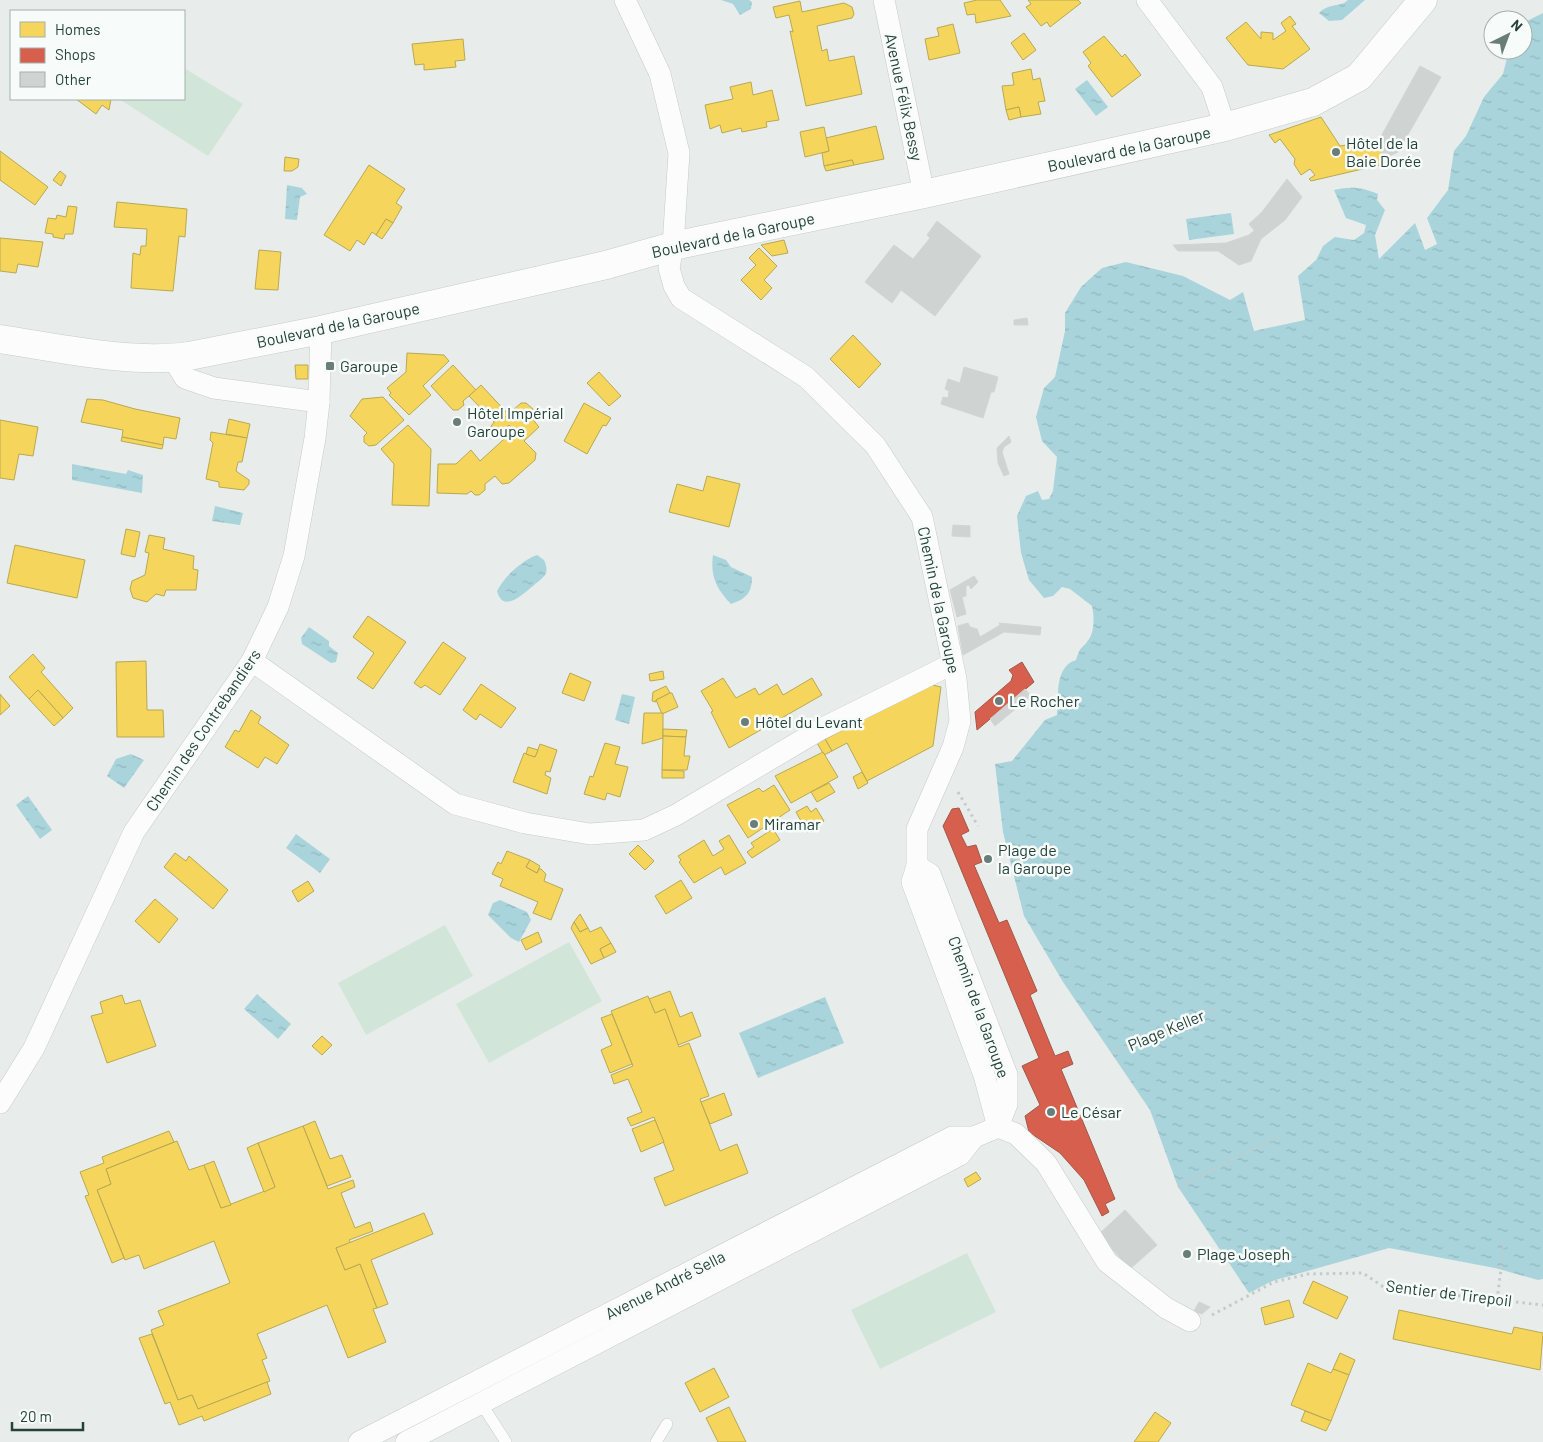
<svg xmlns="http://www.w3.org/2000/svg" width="1543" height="1442" viewBox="0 0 1543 1442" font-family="Barlow,sans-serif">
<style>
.pitch{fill:#d1e6d8}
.water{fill:url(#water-ripples)}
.homes{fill:#f6d55c;stroke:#b7a952}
.shops{fill:#d6604d;stroke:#a15747}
.building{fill:#cfd4d2;stroke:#d1d6d4}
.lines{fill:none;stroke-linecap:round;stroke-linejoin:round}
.lane-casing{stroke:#c5cac8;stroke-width:12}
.street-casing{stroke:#c5cac8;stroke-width:22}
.secondary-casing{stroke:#c3cbc8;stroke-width:29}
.path{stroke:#c3ccca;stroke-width:3;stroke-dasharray:2.5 4;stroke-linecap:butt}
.lane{stroke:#fcfcfc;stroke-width:11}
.street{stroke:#fcfcfc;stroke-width:21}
.secondary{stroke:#fcfcfc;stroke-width:28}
.poi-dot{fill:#697e78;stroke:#f7fbf9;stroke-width:2}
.labels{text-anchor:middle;stroke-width:5;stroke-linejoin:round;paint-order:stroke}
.street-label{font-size:16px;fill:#24423a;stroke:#f7fbf9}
.poi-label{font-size:16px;fill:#24423a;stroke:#f7fbf9;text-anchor:start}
</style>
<defs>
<pattern id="water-ripples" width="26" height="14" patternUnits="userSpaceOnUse" patternTransform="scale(1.25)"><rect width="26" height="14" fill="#a9d4db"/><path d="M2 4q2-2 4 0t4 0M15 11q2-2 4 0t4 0" fill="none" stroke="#91b7bd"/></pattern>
</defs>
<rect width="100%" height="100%" fill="#e8edeb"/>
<g class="pitch">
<path d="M184,68L243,104L208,156L119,99H184Z"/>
<path d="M445,925L473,976L366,1035L338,983Z"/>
<path d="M569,942L602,1001L489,1063L456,1004Z"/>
<path d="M967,1253L996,1312L880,1369L851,1310Z"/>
</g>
<g class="water">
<path d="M721,0H749L752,2L751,9L740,15L733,4Z"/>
<path d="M1348,0H1365L1342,20L1329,21L1319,13C1330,2 1340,8 1348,0Z"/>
<path d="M1543,13V1279L1538,1280L1495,1268L1389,1248L1272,1281L1249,1293L1178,1187L1150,1110L1063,982L1024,916L1003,832L995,764L1012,761L1045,720L1057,715C1059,696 1054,667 1076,660C1081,644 1082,650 1089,639C1095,630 1094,615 1092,606L1070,589L1062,587L1053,596L1044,598L1029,580L1021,553L1017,516L1026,496L1038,491L1042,500L1049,499L1053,491L1057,457L1042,441L1036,417L1044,388L1055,377L1065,331V313L1081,287L1102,268L1126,262L1183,276L1230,300L1243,292L1254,331L1305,320L1298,276L1316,260L1323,246L1335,237L1354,240L1364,233L1366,225L1346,218L1334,190C1351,186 1362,187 1378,194L1377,200L1385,210L1375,235L1379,259L1415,223L1425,250L1437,244L1427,218L1448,190L1454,151L1466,136L1484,97L1503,74L1509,50H1523V23Z"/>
<path d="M1087,80L1108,107L1096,116L1075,89Z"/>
<path d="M287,185L302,188L307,194L300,197L297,220L285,219Z"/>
<path d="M1231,213L1234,234L1189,240L1186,219Z"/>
<path d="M72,464L126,474L128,470L143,475L142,493L72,480Z"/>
<path d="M215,506L243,513L240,525L212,521Z"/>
<path d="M537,555L544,560C546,565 548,570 545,575C542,579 536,583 533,586C523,594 503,614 497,591C504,577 521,561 537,555Z"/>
<path d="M713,555L726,560L731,567L752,577C752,593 746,599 731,604C717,589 710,577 713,555Z"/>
<path d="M309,627L329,641V646L338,653L336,662L331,663L302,644L301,638Z"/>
<path d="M622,694L635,697L629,724L615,720Z"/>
<path d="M131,754L144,760L124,788L107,776L116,759Z"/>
<path d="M28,796L52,830L40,839L16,805Z"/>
<path d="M296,834L330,859L320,873L286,848Z"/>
<path d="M500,900L527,912L531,920L519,942L511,938L488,915L493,903Z"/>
<path d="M257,994L291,1024L278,1039L244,1009Z"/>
<path d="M825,997L844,1043L758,1078L739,1033Z"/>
</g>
<g class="homes">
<path d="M977,0H1000L1011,16L976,23L975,14L967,15L964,3Z"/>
<path d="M1028,0H1078L1081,3L1050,27L1047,22L1041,26L1026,7L1031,4Z"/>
<path d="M800,1L802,12L844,3L852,7L854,14L852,18L817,26L822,51L827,49L829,61L854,56L862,94L806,106L790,31L793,32L789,15L776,18L773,7Z"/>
<path d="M1290,16L1296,24L1292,26L1310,49L1283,69L1248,65L1226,38L1246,22L1261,39V32L1273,33V40L1286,31L1281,23Z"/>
<path d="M953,24L960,53L929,60L925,39L939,36L937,28Z"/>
<path d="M1024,33L1036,50L1023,60L1011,43Z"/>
<path d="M1104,36L1122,57L1125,54L1141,75L1112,97L1088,66L1091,63L1083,52Z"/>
<path d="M463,39L465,60L455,61L456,67L424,70V64L415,65L412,44Z"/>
<path d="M1031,69L1033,80L1040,78L1045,101L1038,102L1041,114L1021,117L1019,107L1006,110L1002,86L1014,85L1012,73Z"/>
<path d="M751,82L753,95L772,90L779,120L766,122L767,127L742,132L741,128L722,133L720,125L710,129L705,105L733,99L730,87Z"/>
<path d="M76,99H111L109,110L102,105L96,114Z"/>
<path d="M1019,107L1021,117L1009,120L1006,110Z"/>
<path d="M1321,117L1340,146L1379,140L1384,164L1311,181L1309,179L1315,175L1310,169L1301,175L1294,164L1295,159L1280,139L1275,143L1269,135Z"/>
<path d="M876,126L884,159L854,165L852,160L824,166L822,153L829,151L826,138Z"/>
<path d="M824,127L829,151L805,157L800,132Z"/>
<path d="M0,151L48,187L35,205L0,180Z"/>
<path d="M285,157L299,159L298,167L292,171H284Z"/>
<path d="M852,160L854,165L826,171L824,166Z"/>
<path d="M369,165L405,189L396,203L402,207L393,223L386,219L376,235L372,232L364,245L357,240L350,251L324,235Z"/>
<path d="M60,171L66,176L61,186L53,180Z"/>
<path d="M117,202L187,209L185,237L179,236L173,291L131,288L133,253L140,255L141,246H146L147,229L114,227Z"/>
<path d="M68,206L77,207L73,234H65L64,239L53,237V234L45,233L48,218L56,219L57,215L66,217Z"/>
<path d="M386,219L393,223L382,239L376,235Z"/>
<path d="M0,238L43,242L38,267L18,264L16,273L0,271Z"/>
<path d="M784,240L788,253L772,256L761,245Z"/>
<path d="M759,248L777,266L764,280L772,288L761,300L741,280L756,265L749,258Z"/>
<path d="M259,250L281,252L278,290L255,289Z"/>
<path d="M853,335L881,364L859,388L830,359Z"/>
<path d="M407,353L444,355L449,361L423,386L431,395L409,415L389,395L391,393L387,388L406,372Z"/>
<path d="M295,365H308V379H296Z"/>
<path d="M453,365L476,390L463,401L464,405L458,410H453L431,386Z"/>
<path d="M599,372L621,396L609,406L587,383Z"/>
<path d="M481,385L509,415L502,420L494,422L469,396Z"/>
<path d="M383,397L404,420L376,445L369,446L364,442V436L367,433L350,416L362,399Z"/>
<path d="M87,399L103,400L135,409L180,418L176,439L164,437L163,445L122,437L123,430L81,422Z"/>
<path d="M521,403H526L533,409L531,417L539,427L524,441L536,453L535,460L509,483L502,484L495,476L485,484V490L479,495H475L471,491L467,494L437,493L438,464H456L471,450L480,461L514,430L509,425L496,437L491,431V426L496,420H502Z"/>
<path d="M584,403L611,418L606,426L603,425L587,454L564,441Z"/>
<path d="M229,419L250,424L247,438L226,434Z"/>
<path d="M0,420L38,427L33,456L19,454L14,480L0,478Z"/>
<path d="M408,425L431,449L429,506L392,505L394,464L381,449Z"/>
<path d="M211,432L247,438L242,462H238L236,471L249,480V484L244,490L219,487V482L206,479L213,443L210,440Z"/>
<path d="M122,437L163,445L162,449L121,441Z"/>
<path d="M707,476L740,484L729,527L669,512L677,484L703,491Z"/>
<path d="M126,529L140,532L135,557L121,554Z"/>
<path d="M149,535L165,538L163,549L194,556L193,569L198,570L196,590H166L164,596L156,594L147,602L133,598L130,589L132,581L145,575L149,553L145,552Z"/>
<path d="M15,545L85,560L77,598L7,583Z"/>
<path d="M368,616L406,642L373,689L357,678L374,653L353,637Z"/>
<path d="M443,642L466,658L440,695L425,685L421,688L414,683Z"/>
<path d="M33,654L45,668L41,672L73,708L63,718L38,690L29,699L9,677Z"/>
<path d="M146,661L147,710H163L164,737H117L116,662Z"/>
<path d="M663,671L664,679L650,681L649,674Z"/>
<path d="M570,673L591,682L584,701L562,693Z"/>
<path d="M723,678L736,698L755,688L759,695L777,684L783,695L812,678L822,695L729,748L711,712L713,711L701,691Z"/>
<path d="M481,684L516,708L501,728L480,714L476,720L463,710Z"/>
<path d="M932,685L941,687L933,746L867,781L847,743L832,751L825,739Z"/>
<path d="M666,686L670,693L656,700V702L652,701L653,692Z"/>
<path d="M38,690L63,718L54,726L29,699Z"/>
<path d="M670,693H672L678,707L662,714L656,700Z"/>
<path d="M0,694L10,706L0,715Z"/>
<path d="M251,710L261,717L258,723L289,745L277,764L265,757L258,768L225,747L235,730L239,732Z"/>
<path d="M644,713H663V738L642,744Z"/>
<path d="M663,729L687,730L686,737L663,736Z"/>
<path d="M663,736L686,737L684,756H690L687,770H662Z"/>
<path d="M825,739L832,751L824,755L817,743Z"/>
<path d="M605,743L620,747L615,764L628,767L620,797L607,793L605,800L584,794L590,776L593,777Z"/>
<path d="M540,744L557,750L550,772L546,771L545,775L551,778L547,794L513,782L524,753L535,757Z"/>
<path d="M528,747L538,750L535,757L526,754Z"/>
<path d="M823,752L838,777L791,803L775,776Z"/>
<path d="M662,770L684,771V778H662Z"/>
<path d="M862,772L868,783L858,789L853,777Z"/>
<path d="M829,783L835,792L817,802L811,792Z"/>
<path d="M774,785L790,810L748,838L727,805L759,788L763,792Z"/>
<path d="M807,806L811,812L816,808L824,821L807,832L796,812Z"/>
<path d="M773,829L780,840L752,858L747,852L754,847L751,843Z"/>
<path d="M729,835L746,863L725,875L721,867L694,883L679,862L681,860L678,856L704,840L713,856L724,849L719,841Z"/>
<path d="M638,845L654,861L645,870L629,854Z"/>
<path d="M507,851L530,860L526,867L537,873L539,869H541L546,874L544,881L563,889L551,920L533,913L538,902L500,886L503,879L492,874L498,862L501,864Z"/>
<path d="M175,853L186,861L189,856L228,890L213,909L164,867Z"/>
<path d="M530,860L540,866L537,873L526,867Z"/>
<path d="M681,880L692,898L666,914L655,896Z"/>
<path d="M308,881L314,891L298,902L292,891Z"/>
<path d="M155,899L178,919L159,943L135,921Z"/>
<path d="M580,914L588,928L580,932L574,922Z"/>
<path d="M574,922L580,932L588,928L590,932L601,927L611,943L600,949L604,958L591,964L571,928Z"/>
<path d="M538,932L542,942L526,950L521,940Z"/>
<path d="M611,943L616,952L604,958L600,949Z"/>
<path d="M670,991L680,1017L692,1012L701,1036L678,1045L665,1009L655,1013L649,999Z"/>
<path d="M122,995L125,1004L140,1000L156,1046L107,1063L91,1016L103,1013L100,1002Z"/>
<path d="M648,996L655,1013L665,1009L679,1047L689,1043L709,1096L700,1099L720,1151L737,1144L748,1173L665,1206L654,1178L674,1170L655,1120L654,1117L631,1126L627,1118L642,1112L628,1079L614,1084L611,1075L633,1066L611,1011Z"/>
<path d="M612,1014L632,1064L610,1073L601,1050L612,1045L601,1018Z"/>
<path d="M322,1036L332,1045L322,1055L312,1046Z"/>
<path d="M724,1093L732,1115L710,1124L701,1102Z"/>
<path d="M655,1120L664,1142L641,1152L632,1129Z"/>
<path d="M315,1121L330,1159L342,1155L351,1177L327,1186L303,1126Z"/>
<path d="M303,1126L328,1189L353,1180L355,1187L341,1193L355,1228L370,1222L373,1231L349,1240L351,1243L336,1248L345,1270L360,1264L377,1308L373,1309L386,1342L348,1358L327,1305L257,1334L267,1358L262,1360L270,1381L198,1409L192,1395L178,1400L151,1330L164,1325L158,1311L230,1283L214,1241L144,1269L139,1255L125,1260L97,1190L111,1184L106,1169L177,1141L189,1170L204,1165L221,1208L275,1187L258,1143Z"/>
<path d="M169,1131L174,1142L106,1169L111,1184L97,1190L124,1258L112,1263L85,1196L89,1195L80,1172L104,1163L102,1157Z"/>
<path d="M258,1143L275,1187L264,1192L247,1148Z"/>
<path d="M214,1161L231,1205L221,1208L204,1165Z"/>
<path d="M976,1172L981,1179L968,1187L964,1179Z"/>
<path d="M424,1213L433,1234L371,1260L388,1304L377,1308L360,1264L345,1270L336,1248Z"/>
<path d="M1313,1281L1348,1297L1337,1319L1303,1303Z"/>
<path d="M1289,1300L1294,1317L1265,1325L1261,1308Z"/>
<path d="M1399,1310L1512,1334L1514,1327L1543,1333L1540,1370L1393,1339Z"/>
<path d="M152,1334L178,1400L192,1395L198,1409L267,1382L271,1394L204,1421L202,1416L179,1425L170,1402L165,1404L139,1338Z"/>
<path d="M1340,1353L1355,1360L1349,1375L1333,1369Z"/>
<path d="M1308,1363L1331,1373L1333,1369L1349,1375L1331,1421L1291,1405Z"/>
<path d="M714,1368L729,1397L700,1412L685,1383Z"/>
<path d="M729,1407L746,1442H718L706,1418Z"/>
<path d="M1305,1411L1331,1421L1326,1431L1301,1421Z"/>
<path d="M1155,1412L1171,1423L1158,1442H1134Z"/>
</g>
<g class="shops">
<path d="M1022,662L1034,682L977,730L975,712L1011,681L1013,675L1009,670Z"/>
<path d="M959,808L969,831L961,835L967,847L976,845L982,862L974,865L999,923L1007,920L1037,991L1030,995L1055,1056L1068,1051L1073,1064L1061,1069L1115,1199L1105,1204L1109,1212L1102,1216L1084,1180L1060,1153L1029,1132L1025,1116L1040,1105L1022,1066L1039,1058L943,826L952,809Z"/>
</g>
<g class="building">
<path d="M1420,66L1441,77L1398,152L1383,159L1379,140Z"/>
<path d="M1287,179L1302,197L1285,220L1261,239L1256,229L1254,230L1249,224L1262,212Z"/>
<path d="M937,221L981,256L935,316L901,290L892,303L865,282L894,245L913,259L930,238L927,235Z"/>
<path d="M1256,229L1261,239L1251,261L1239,265L1218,251H1178L1173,245L1226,243L1249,235Z"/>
<path d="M1027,318L1028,325H1014V320Z"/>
<path d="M964,367L998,377L994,392H991L983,418L941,404L943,397L948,398L949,391L945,389L948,379L960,383Z"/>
<path d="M1009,436L1011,442L1004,447L1002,452L1009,474L1004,476L998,463L997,448Z"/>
<path d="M953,525L970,526V537L952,536Z"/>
<path d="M974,576L978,582L974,586L969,579Z"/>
<path d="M969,579L974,586L971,589L969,585L966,586V596L962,597L966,614L957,617L950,590Z"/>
<path d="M968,623L970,627L977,629L980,637L1000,625L1004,632L963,655L958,626Z"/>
<path d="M999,623L1041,627L1040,635L1004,632Z"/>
<path d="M1025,689L1031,696L995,726L990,719Z"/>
<path d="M1125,1210L1157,1245L1130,1269L1099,1234Z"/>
<path d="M1199,1302L1210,1307L1202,1314L1194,1311Z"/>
</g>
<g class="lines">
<g class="lane-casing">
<g id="lane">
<path d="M479,1400L506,1442"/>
<path d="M656,1442L667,1424"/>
</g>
</g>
<g class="street-casing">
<g id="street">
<path d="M625,0L660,74L679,153L673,246L669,268L674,286L681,298L806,377L875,445L922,517L956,679L960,721L953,747L917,829V866L912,882L984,1075L998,1127L1016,1134L1046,1163L1107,1262L1166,1308L1190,1321"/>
<path d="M884,0L924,194"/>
<path d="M1147,0L1212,87L1225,127"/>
<path d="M173,358L185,378L214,388L319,402"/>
<path d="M252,661L455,804L525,823L590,834L644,830L676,815L821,729L952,664"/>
<path d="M917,866L930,874L1007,1075V1104L998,1127"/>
<path d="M0,1103L34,1048L134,832L252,661L278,607L294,556L315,438L319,402L321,330"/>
<path d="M359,1442L952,1137H974L998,1127"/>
<path d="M406,1442L960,1155L974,1137"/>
</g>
</g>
<g class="secondary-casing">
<path id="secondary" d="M0,339C60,348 129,364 189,356L321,330L606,265L673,246L924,194L1225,127L1313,102L1359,77L1423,0"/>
</g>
<g class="path">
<path d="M958,792L978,826"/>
<path d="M1112,1053L1219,1007"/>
<path d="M1178,1187L1278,1137"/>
<path d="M1497,1300L1504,1246"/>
<path d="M1212,1315L1274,1282L1308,1274L1363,1273L1385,1288L1543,1305"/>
</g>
<use href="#lane" class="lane"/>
<use href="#street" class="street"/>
<use href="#secondary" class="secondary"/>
</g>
<g class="poi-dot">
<circle cx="1336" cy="152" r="5"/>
<rect x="325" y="361" width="10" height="10" rx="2.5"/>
<circle cx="457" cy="422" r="5"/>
<circle cx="999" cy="701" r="5"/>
<circle cx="745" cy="722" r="5"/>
<circle cx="754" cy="824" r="5"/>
<circle cx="988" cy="859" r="5"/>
<circle cx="1051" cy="1112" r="5"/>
<circle cx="1187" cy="1254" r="5"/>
</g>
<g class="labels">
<g class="street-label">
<text transform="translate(904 97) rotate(78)" y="6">Avenue Félix Bessy</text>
<text transform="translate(1129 149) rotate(-12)" y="6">Boulevard de la Garoupe</text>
<text transform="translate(733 235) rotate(-12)" y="6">Boulevard de la Garoupe</text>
<text transform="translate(338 325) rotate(-12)" y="6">Boulevard de la Garoupe</text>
<text transform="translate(939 600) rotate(78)" y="6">Chemin de la Garoupe</text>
<text transform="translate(203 730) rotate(-56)" y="6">Chemin des Contrebandiers</text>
<text transform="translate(979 1007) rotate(70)" y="6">Chemin de la Garoupe</text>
<text transform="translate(1166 1030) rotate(-23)" y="6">Plage Keller</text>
<text transform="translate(665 1285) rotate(-27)" y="6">Avenue André Sella</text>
<text transform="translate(1449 1293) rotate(7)" y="6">Sentier de Tirepoil</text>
</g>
<g class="poi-label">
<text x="1346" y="149">Hôtel de la<tspan x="1346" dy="18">Baie Dorée</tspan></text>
<text x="340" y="372">Garoupe</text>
<text x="467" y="419">Hôtel Impérial<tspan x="467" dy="18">Garoupe</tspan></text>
<text x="1009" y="707">Le Rocher</text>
<text x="755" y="728">Hôtel du Levant</text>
<text x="764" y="830">Miramar</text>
<text x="998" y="856">Plage de<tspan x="998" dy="18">la Garoupe</tspan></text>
<text x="1061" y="1118">Le César</text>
<text x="1197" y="1260">Plage Joseph</text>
</g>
</g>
<rect x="10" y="10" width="175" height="90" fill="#f7fbf9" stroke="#a3b1ad"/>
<rect x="20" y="22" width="25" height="15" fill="#f6d55c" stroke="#a3b1ad"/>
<text x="55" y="35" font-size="15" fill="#24423a">Homes</text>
<rect x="20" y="48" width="25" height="15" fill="#d6604d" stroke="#a3b1ad"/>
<text x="55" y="60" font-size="15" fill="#24423a">Shops</text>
<rect x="20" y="72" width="25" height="15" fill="#cfd4d2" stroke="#a3b1ad"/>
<text x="55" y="85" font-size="15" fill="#24423a">Other</text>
<g transform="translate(1508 35) rotate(42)"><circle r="24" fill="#f7fbf9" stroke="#a3b1ad"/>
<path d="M0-4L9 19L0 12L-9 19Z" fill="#697e78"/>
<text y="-8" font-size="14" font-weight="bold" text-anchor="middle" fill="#24423a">N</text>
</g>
<path d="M12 1422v8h71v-8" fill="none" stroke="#24423a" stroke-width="2.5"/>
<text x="20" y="1422" font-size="15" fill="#24423a" stroke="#f7fbf9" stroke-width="4" paint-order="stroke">20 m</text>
</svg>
